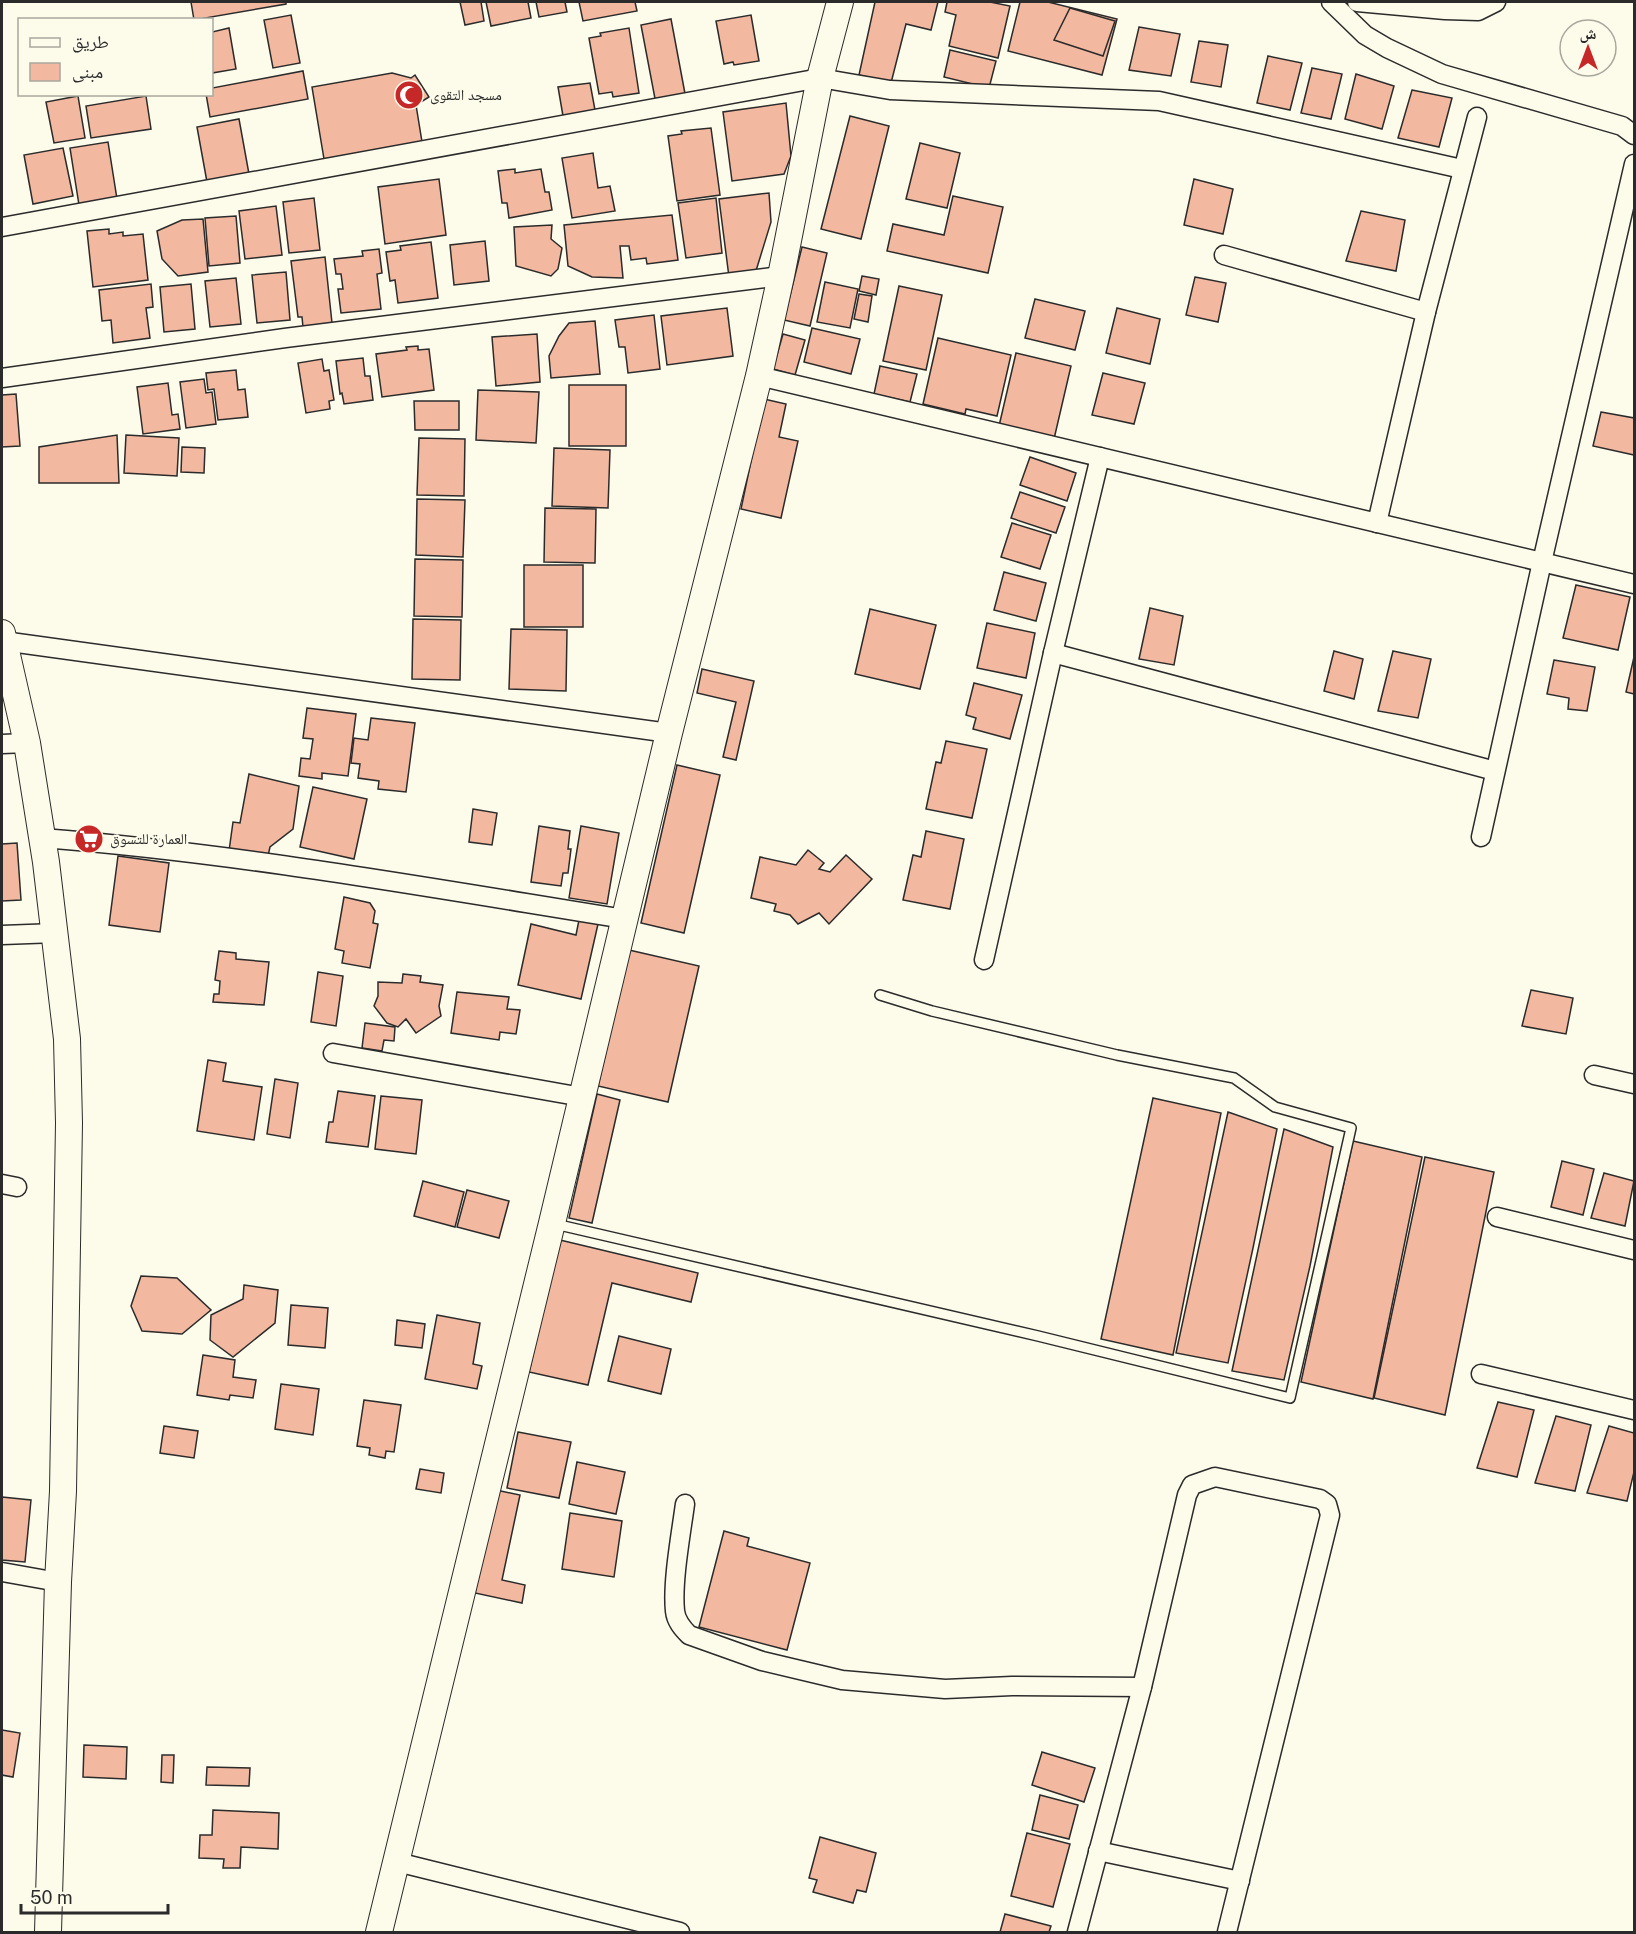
<svg xmlns="http://www.w3.org/2000/svg" width="1636" height="1934" viewBox="0 0 1636 1934" font-family="'Public Sans','Noto Naskh Arabic',sans-serif">
<style>
.building{fill:#f2b8a0;stroke:#2b2b2b;stroke-width:1.5}
.lines{fill:none;stroke-linecap:round;stroke-linejoin:round}
.lane-casing{stroke:#2b2b2b;stroke-width:12}
.street-casing{stroke:#2b2b2b;stroke-width:21}
.secondary-casing{stroke:#2b2b2b;stroke-width:28}
.lane{stroke:#fdfbea;stroke-width:9}
.street{stroke:#fdfbea;stroke-width:18}
.secondary{stroke:#fdfbea;stroke-width:26}
.labels{text-anchor:middle;stroke-width:4.5;stroke-linejoin:round;paint-order:stroke}
.poi-label{font-size:15px;fill:#2b2b2b;stroke:#fdfbea;text-anchor:start}
</style>
<rect width="100%" height="100%" fill="#fdfbea"/>
<g class="building">
<path d="M191,2H286V4L194,20Z"/>
<path d="M460,2H481L484,21L465,25Z"/>
<path d="M486,2H528L531,18L491,26Z"/>
<path d="M536,2H565L567,12L539,17Z"/>
<path d="M579,2H635L637,11L583,21Z"/>
<path d="M875,2H938L931,30L906,24L891,83L859,75Z"/>
<path d="M947,2H990L1010,6L998,58L949,46L956,15L945,12Z"/>
<path d="M1020,2H1048L1117,19L1102,75L1008,51Z"/>
<path d="M1070,8L1115,21L1103,56L1054,40Z"/>
<path d="M291,15L300,63L273,68L264,20Z"/>
<path d="M751,15L759,61L734,65L733,62L724,64L716,21Z"/>
<path d="M671,19L686,99L656,104L641,25Z"/>
<path d="M1139,27L1180,34L1171,76L1129,70Z"/>
<path d="M229,28L236,69L212,73V32Z"/>
<path d="M629,28L639,93L613,97L612,92L599,94L589,38L601,36L600,33Z"/>
<path d="M1199,41L1228,45L1221,87L1191,82Z"/>
<path d="M950,50L996,61L989,88L944,77Z"/>
<path d="M1268,56L1302,63L1290,110L1257,103Z"/>
<path d="M1312,68L1342,74L1331,119L1301,113Z"/>
<path d="M303,71L308,99L210,117L206,94H212V88Z"/>
<path d="M392,73L411,78L415,75L429,97L416,105L422,142L324,159L312,87Z"/>
<path d="M1356,74L1394,86L1382,129L1345,119Z"/>
<path d="M590,83L595,110L563,116L558,87Z"/>
<path d="M1412,90L1452,98L1439,147L1398,138Z"/>
<path d="M78,96L85,138L54,143L46,102Z"/>
<path d="M146,96L151,129L91,138L86,106Z"/>
<path d="M786,103L791,156L784,174L732,181L723,112Z"/>
<path d="M850,116L889,126L861,239L821,229Z"/>
<path d="M239,119L249,174L207,182L197,127Z"/>
<path d="M711,128L720,195L677,201L668,136L682,134L681,131Z"/>
<path d="M108,142L117,199L79,205L70,148Z"/>
<path d="M920,143L960,153L947,208L906,199Z"/>
<path d="M63,148L73,196L33,204L24,155Z"/>
<path d="M593,153L598,188L610,186L615,211L572,218L562,158Z"/>
<path d="M515,169V173L541,169L545,192H549L552,210L509,218L507,203H502L498,171Z"/>
<path d="M439,179L446,235L385,244L378,187Z"/>
<path d="M1194,179L1233,189L1223,234L1184,225Z"/>
<path d="M769,193L771,222L755,274L729,277L719,199Z"/>
<path d="M953,196L1003,207L988,273L887,251L893,224L944,235Z"/>
<path d="M314,198L320,250L289,253L283,202Z"/>
<path d="M716,198L722,253L686,258L678,203Z"/>
<path d="M276,206L282,255L245,259L239,211Z"/>
<path d="M1361,211L1405,220L1396,271L1346,261Z"/>
<path d="M672,215L678,260L647,264L646,258L631,260L629,246H620L623,278L592,277L568,266L564,225Z"/>
<path d="M236,216L240,263L209,266L205,218Z"/>
<path d="M203,219L208,272L178,276L162,259L157,231L182,220Z"/>
<path d="M552,225L551,239L562,248L558,269L551,276L516,266L514,227Z"/>
<path d="M109,229V234L123,232V236L143,234L148,280L93,287L87,231Z"/>
<path d="M485,241L489,281L454,285L450,245Z"/>
<path d="M431,242L438,298L398,303L395,280L390,281L386,252L401,250L400,246Z"/>
<path d="M802,247L827,253L810,326L784,320Z"/>
<path d="M379,249L382,273L377,274L381,309L341,313L338,289H343L341,274H336L334,259L363,256L362,251Z"/>
<path d="M325,257L332,323L303,327L302,317H298L291,261Z"/>
<path d="M286,272L290,320L257,323L252,275Z"/>
<path d="M862,276L879,279L876,295L859,291Z"/>
<path d="M1195,277L1226,283L1218,322L1186,315Z"/>
<path d="M236,278L241,324L210,327L205,281Z"/>
<path d="M825,282L858,289L850,328L817,322Z"/>
<path d="M151,284L153,307L146,308L150,338L113,343L111,320L102,321L99,290Z"/>
<path d="M191,284L195,329L164,332L160,287Z"/>
<path d="M899,286L942,295L926,370L883,361Z"/>
<path d="M859,294L872,296L868,322L854,319Z"/>
<path d="M1035,299L1085,311L1075,350L1025,338Z"/>
<path d="M727,308L733,356L667,365L661,316Z"/>
<path d="M1117,308L1160,319L1150,364L1106,353Z"/>
<path d="M654,315L660,369L628,373L625,347H619L615,320Z"/>
<path d="M595,321L600,374L551,378L549,356L559,336L569,323Z"/>
<path d="M812,328L860,339L851,374L804,362Z"/>
<path d="M537,334L540,382L496,386L492,337Z"/>
<path d="M783,334L805,340L795,375L773,369Z"/>
<path d="M938,338L1011,355L997,416L966,409L965,414L923,404Z"/>
<path d="M418,346V350L429,349L434,390L382,397L376,354L407,350L406,347Z"/>
<path d="M1016,353L1071,366L1054,439L999,426Z"/>
<path d="M363,358L365,376H370L373,400L344,404L342,393L340,394L336,361Z"/>
<path d="M322,359L324,371L329,370L334,400L329,401L330,409L306,413L298,363Z"/>
<path d="M880,366L917,374L910,402L874,394Z"/>
<path d="M236,370L238,390L245,389L248,417L218,420L214,389L208,390L206,373Z"/>
<path d="M1103,373L1145,383L1134,424L1092,415Z"/>
<path d="M204,379L206,393L212,392L216,424L186,428L180,382Z"/>
<path d="M168,383L172,415L178,414L180,429L143,434L137,387Z"/>
<rect x="569" y="385" width="57" height="61"/>
<path d="M478,390L539,392L536,443L476,440Z"/>
<path d="M16,394L20,446L2,447V395Z"/>
<path d="M764,399L786,404L779,437L798,441L781,518L741,509Z"/>
<path d="M414,401H459V430H415Z"/>
<path d="M1601,412L1634,418V455L1593,446Z"/>
<path d="M117,435L119,483H39V447Z"/>
<path d="M126,435L179,438L177,476L124,473Z"/>
<path d="M419,438L465,439L464,496L417,495Z"/>
<path d="M182,447L205,448L204,473L181,472Z"/>
<path d="M554,448L610,450L608,508L552,506Z"/>
<path d="M1030,457L1076,473L1067,501L1020,485Z"/>
<path d="M1020,492L1065,507L1056,533L1011,518Z"/>
<path d="M417,499L465,500L463,557L416,555Z"/>
<path d="M545,508L596,509L595,563L544,562Z"/>
<path d="M1012,523L1051,535L1040,569L1001,557Z"/>
<path d="M415,559L463,560L462,617L414,616Z"/>
<rect x="524" y="565" width="59" height="62"/>
<path d="M1004,572L1046,583L1036,621L994,610Z"/>
<path d="M1576,585L1630,597L1618,650L1563,638Z"/>
<path d="M1150,608L1183,616L1174,665L1139,659Z"/>
<path d="M870,609L936,625L920,689L855,674Z"/>
<path d="M413,619L461,620L460,680L412,679Z"/>
<path d="M987,623L1035,633L1026,678L977,668Z"/>
<path d="M511,629L567,630L566,691L509,689Z"/>
<path d="M1334,651L1363,659L1354,699L1324,691Z"/>
<path d="M1393,651L1431,659L1418,718L1378,711Z"/>
<path d="M1634,657V694L1626,692Z"/>
<path d="M1554,660L1595,667L1587,711L1568,709L1569,698L1547,694Z"/>
<path d="M702,669L754,681L736,760L723,757L736,702L697,693Z"/>
<path d="M974,683L1022,695L1010,739L973,729L976,718L966,715Z"/>
<path d="M307,708L356,714L348,776L322,773V779L299,776L301,758L310,759L313,739L303,738Z"/>
<path d="M371,718L415,723L406,792L378,789L379,781L358,778L360,764L351,763L354,738L368,740Z"/>
<path d="M946,741L987,749L972,818L926,809L936,762L941,763Z"/>
<path d="M677,765L720,775L684,933L641,923Z"/>
<path d="M249,774L299,786L293,829L270,847L268,856L229,851L233,822L240,823Z"/>
<path d="M313,787L367,799L354,859L300,847Z"/>
<path d="M473,809L497,813L492,845L469,842Z"/>
<path d="M539,826L570,831L568,849H571L568,873H563L561,886L531,882Z"/>
<path d="M581,826L619,833L607,904L569,898Z"/>
<path d="M926,831L964,839L950,909L903,900L913,855L921,857Z"/>
<path d="M17,843L21,900L2,901V844Z"/>
<path d="M808,850L824,863L819,869L830,872L846,855L872,879L829,924L819,913L798,924L790,915L774,911L776,904L751,898L760,857L796,865Z"/>
<path d="M118,856L169,863L160,932L109,925Z"/>
<path d="M344,897L370,903L375,911L373,923L378,924L370,968L342,963L344,951L335,949Z"/>
<path d="M579,920L598,924L581,999L518,985L531,924L576,935Z"/>
<path d="M629,950L699,966L668,1102L598,1086Z"/>
<path d="M219,951L236,953V959L269,962L264,1005L213,1002L214,994H219L220,981L215,980Z"/>
<path d="M318,972L343,976L336,1026L311,1022Z"/>
<path d="M403,974L421,976L420,982L443,985L439,1006L441,1016L416,1033L406,1019L398,1027L387,1023L374,1006L378,996V982L402,983Z"/>
<path d="M1531,990L1573,998L1566,1034L1522,1026Z"/>
<path d="M457,992L509,997L507,1009L520,1010L516,1034L500,1032L499,1040L451,1033Z"/>
<path d="M365,1023L395,1027L394,1041L384,1040L382,1051L362,1048Z"/>
<path d="M208,1060L226,1063L223,1081L262,1087L254,1140L197,1131Z"/>
<path d="M275,1079L298,1083L290,1138L267,1134Z"/>
<path d="M338,1091L375,1096L368,1147L326,1142L329,1122H333Z"/>
<path d="M597,1094L620,1100L592,1223L569,1218Z"/>
<path d="M381,1096L422,1100L416,1154L375,1149Z"/>
<path d="M1153,1098L1221,1113L1173,1355L1101,1339Z"/>
<path d="M1228,1112L1277,1129L1253,1248L1228,1363L1176,1353Z"/>
<path d="M1284,1129L1333,1147L1310,1266L1284,1380L1232,1371Z"/>
<path d="M1353,1141L1422,1157L1373,1399L1301,1382Z"/>
<path d="M1425,1157L1494,1172L1445,1415L1374,1398Z"/>
<path d="M1562,1161L1594,1169L1583,1215L1551,1207Z"/>
<path d="M1604,1173L1634,1181L1625,1226L1591,1218Z"/>
<path d="M423,1181L464,1192L455,1227L414,1216Z"/>
<path d="M467,1190L509,1201L499,1238L457,1227Z"/>
<path d="M560,1240L698,1273L691,1302L612,1283L588,1385L529,1372Z"/>
<path d="M141,1276L177,1278L211,1310L182,1334L142,1331L131,1306Z"/>
<path d="M244,1285L278,1290L275,1323L233,1357L210,1340L211,1315L243,1299Z"/>
<path d="M291,1305L328,1308L325,1348L288,1345Z"/>
<path d="M437,1315L480,1323L473,1364L482,1366L477,1389L425,1379Z"/>
<path d="M397,1320L425,1324L422,1348L395,1345Z"/>
<path d="M619,1336L671,1349L661,1394L608,1381Z"/>
<path d="M203,1355L235,1360L233,1377L256,1380L253,1398L230,1395L229,1400L197,1395Z"/>
<path d="M281,1384L319,1389L313,1435L275,1429Z"/>
<path d="M364,1400L401,1405L394,1452L386,1451L385,1458L369,1455L370,1448L357,1446Z"/>
<path d="M1498,1402L1534,1410L1517,1477L1477,1468Z"/>
<path d="M1556,1416L1591,1425L1575,1491L1535,1483Z"/>
<path d="M164,1426L198,1431L194,1458L160,1453Z"/>
<path d="M1609,1426L1634,1433V1472L1627,1501L1587,1493Z"/>
<path d="M518,1432L571,1442L559,1498L507,1488Z"/>
<path d="M577,1462L625,1472L616,1514L569,1504Z"/>
<path d="M420,1469L444,1473L441,1493L416,1489Z"/>
<path d="M496,1490L520,1495L502,1580L525,1585L522,1603L475,1593Z"/>
<path d="M2,1497L31,1500L25,1562L2,1560Z"/>
<path d="M570,1513L622,1521L614,1577L562,1569Z"/>
<path d="M724,1531L749,1538L747,1546L810,1563L787,1650L699,1627Z"/>
<path d="M2,1730L20,1733L13,1777L2,1775Z"/>
<path d="M84,1745L127,1747L126,1779L83,1777Z"/>
<path d="M1042,1752L1095,1768L1084,1802L1032,1785Z"/>
<path d="M162,1755H174L173,1783L161,1782Z"/>
<path d="M207,1767L250,1768L249,1786L206,1785Z"/>
<path d="M1040,1795L1078,1805L1069,1839L1032,1830Z"/>
<path d="M213,1810L279,1813L278,1849L241,1847L240,1868H223L224,1859L199,1858L200,1835H212Z"/>
<path d="M1027,1833L1070,1844L1053,1907L1011,1896Z"/>
<path d="M820,1837L876,1853L866,1892L857,1890L853,1903L813,1892L817,1880L809,1878Z"/>
<path d="M1005,1914L1051,1926L1049,1932H1000Z"/>
</g>
<g class="lines">
<g class="lane-casing">
<path id="lane" d="M555,1224L1038,1336L1290,1398L1351,1128L1275,1107L1234,1078L1117,1055L932,1011L880,995"/>
</g>
<g class="street-casing">
<g id="street">
<path d="M1331,2L1365,35L1387,48L1442,74L1622,126L1634,135"/>
<path d="M1357,2L1445,10L1478,11L1496,2"/>
<path d="M2,227L820,78L890,90L1159,101L1462,169"/>
<path d="M1224,255L1426,312"/>
<path d="M759,376L1634,584"/>
<path d="M2,378L285,338L781,276"/>
<path d="M1377,523L1426,312L1477,117"/>
<path d="M3,641L669,733"/>
<path d="M1053,653L1495,771"/>
<path d="M2,744L27,743"/>
<path d="M1481,837L1542,562L1634,164"/>
<path d="M42,838C238,853 431,888 625,919"/>
<path d="M2,935L56,933"/>
<path d="M984,960L1053,653L1100,457"/>
<path d="M333,1053L582,1097"/>
<path d="M1594,1075L1634,1084"/>
<path d="M2,1184L17,1187"/>
<path d="M1497,1217L1634,1250"/>
<path d="M1481,1374L1634,1410"/>
<path d="M685,1504C681,1534 672,1582 675,1611C676,1621 682,1628 689,1635L762,1661L842,1680L945,1689L1012,1686L1142,1687"/>
<path d="M2,1572L58,1582"/>
<path d="M1098,1851L1240,1881"/>
<path d="M397,1862L680,1932"/>
<path d="M1077,1932L1142,1687L1187,1495L1192,1485L1215,1477L1320,1499L1327,1504L1330,1515L1227,1932"/>
</g>
</g>
<g class="secondary-casing">
<g id="secondary">
<path d="M2,633L27,743L46,862L67,1039L69,1123L63,1491L58,1582L48,1932"/>
<path d="M379,1932L552,1223L669,733L759,376L781,276L820,78L840,2"/>
</g>
</g>
<use href="#lane" class="lane"/>
<use href="#street" class="street"/>
<use href="#secondary" class="secondary"/>
</g>
<defs>
<g id="mosque-disc" transform="scale(1.5)"><circle r="9.5" fill="#c62828" stroke="#fdfbea"/><path d="M3.5-4.9A6 6 0 1 0 3.5 4.9A5 5 0 1 1 3.5-4.9Z" fill="#fff"/></g>
<g id="supermarket-disc" transform="scale(1.5)"><circle r="9.5" fill="#c62828" stroke="#fdfbea"/><path d="M-6-5.5h2.5l.6 2H6L4.5 2H-2.5L-4.4-4H-6ZM-1.5 3.2a1.3 1.3 0 1 0 .1 0ZM3 3.2a1.3 1.3 0 1 0 .1 0Z" fill="#fff"/></g>
</defs>
<g fill-rule="evenodd">
<use href="#mosque-disc" x="409" y="95"/>
<use href="#supermarket-disc" x="89" y="839"/>
</g>
<g class="labels">
<g class="poi-label">
<text x="430" y="100">مسجد التقوى</text>
<text x="110" y="844">العمارة للتسوق</text>
</g>
</g>
<rect width="1636" height="1934" fill="none" stroke="#2b2b2b" stroke-width="6"/>
<rect x="18" y="18" width="195" height="78" fill="#fdfbea" stroke="#a9a89e" stroke-width="1.5"/>
<rect x="30" y="38" width="30" height="9" fill="#fdfbea" stroke="#a9a89e" stroke-width="1.5"/>
<text x="72" y="48" font-size="18" fill="#2b2b2b">طريق</text>
<rect x="30" y="63" width="30" height="18" fill="#f2b8a0" stroke="#a9a89e" stroke-width="1.5"/>
<text x="72" y="78" font-size="18" fill="#2b2b2b">مبنى</text>
<g transform="translate(1588 48)"><circle r="28" fill="#fdfbea" stroke="#a9a89e" stroke-width="1.5"/>
<path d="M0-4.5L10 22L0 15L-10 22Z" fill="#c62828"/>
<text y="-9" font-size="16" font-weight="bold" text-anchor="middle" fill="#2b2b2b">ش</text>
</g>
<path d="M21 1904v9h147v-9" fill="none" stroke="#2b2b2b" stroke-width="3"/>
<text x="30" y="1904" font-size="18" fill="#2b2b2b" stroke="#fdfbea" stroke-width="4.5" paint-order="stroke">50 m</text>
</svg>
